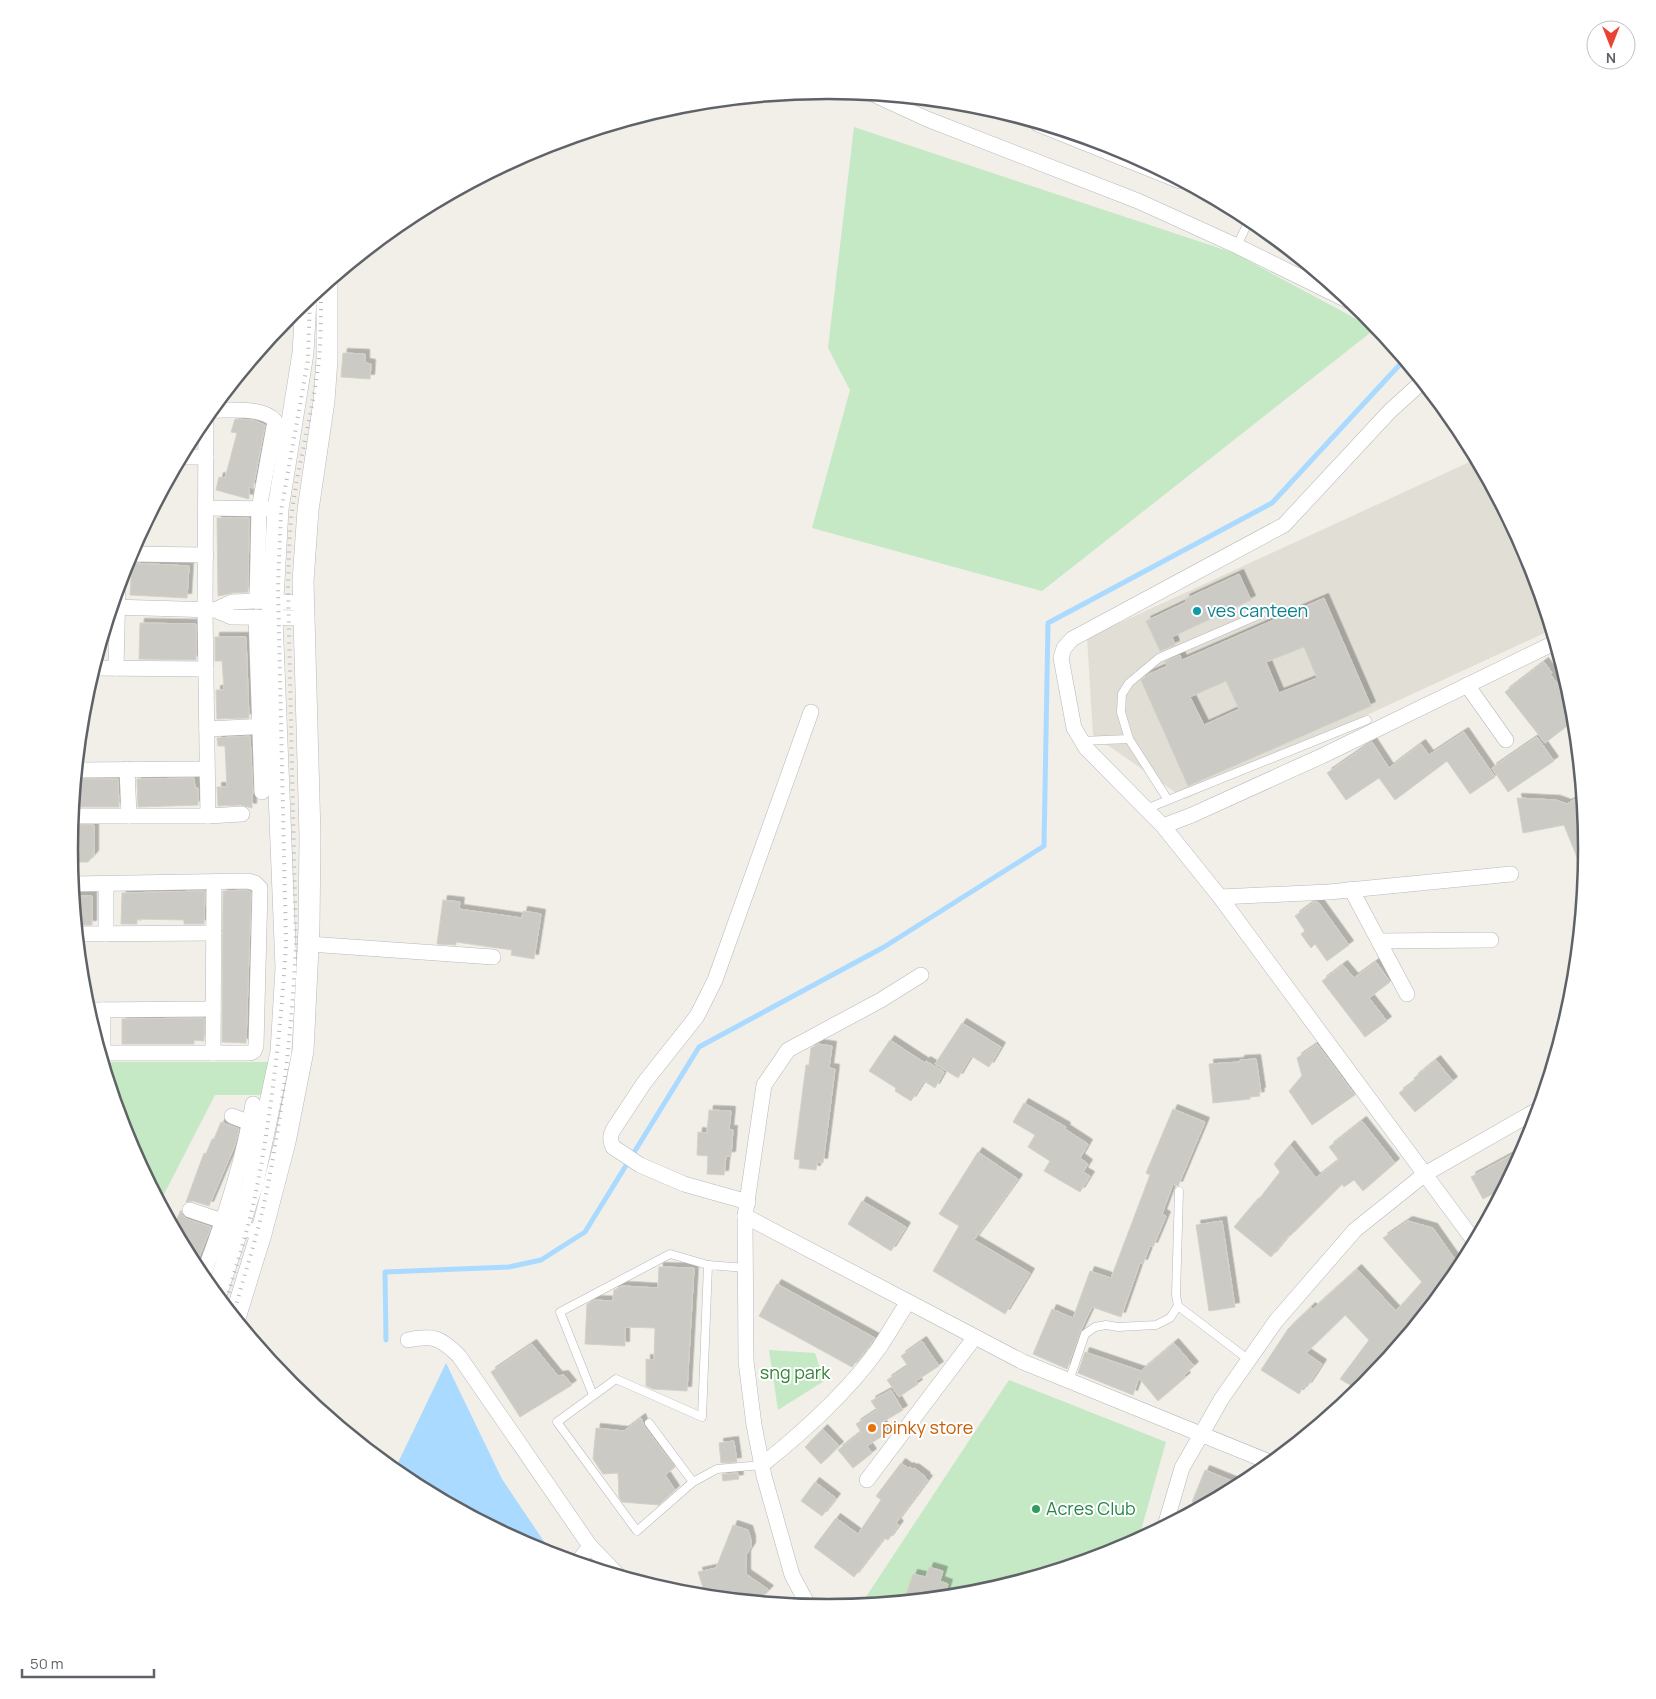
<svg xmlns="http://www.w3.org/2000/svg" width="1656" height="1699" viewBox="0 0 1656 1699" font-family="Manrope,sans-serif">
<style>
.education{fill:#e1ded6}
.green{fill:#c5e8c5}
.water{fill:#aadaff}
.lines{fill:none;stroke-linecap:round;stroke-linejoin:round}
.stream{stroke:#aadaff;stroke-width:5}
.building{fill:#cccac5;stroke:#d6d1c6;fill-rule:evenodd;filter:url(#shadow)}
.lane-casing{stroke:#b5b8bc;stroke-width:9}
.street-casing{stroke:#b5b8bc;stroke-width:16}
.secondary-casing{stroke:#b6babf;stroke-width:22}
.lane{stroke:#fff;stroke-width:8}
.street{stroke:#fff;stroke-width:15}
.secondary{stroke:#fff;stroke-width:21}
.rail{stroke:#b6b7b8;stroke-width:4;stroke-dasharray:1 6;stroke-linecap:butt}
.culture-dot{fill:#0f9aa8;stroke:#fff;stroke-width:2}
.food-dot{fill:#e8710a;stroke:#fff;stroke-width:2}
.leisure-dot{fill:#2e9e5b;stroke:#fff;stroke-width:2}
.labels{text-anchor:middle;stroke-width:4;stroke-linejoin:round;paint-order:stroke}
.culture-label{font-size:18px;fill:#0d838f;stroke:#fff;text-anchor:start}
.park-label{font-size:18px;fill:#348238;stroke:#fff}
.food-label{font-size:18px;fill:#c56008;stroke:#fff;text-anchor:start}
.leisure-label{font-size:18px;fill:#27864d;stroke:#fff;text-anchor:start}
.rim{fill:none;stroke:#5f6368;stroke-width:2.5}
</style>
<defs>
<filter id="shadow"><feDropShadow dx="4.5" dy="-4.5" stdDeviation="0" flood-color="#0004"/></filter>
</defs>
<rect width="100%" height="100%" fill="#f1efe8"/>
<path class="education" d="M1476,459L1530,559L1551,630L1185,799L1093,735L1087,638Z"/>
<g class="green">
<path d="M854,127L1234,253L1375,329L1042,591L812,528L850,390L828,348Z"/>
<path d="M103,1062H270L261,1095H215L160,1202L126,1140Z"/>
<path d="M769,1350L815,1353L824,1381L778,1410Z"/>
<path d="M1009,1380L1166,1442L1138,1541L1118,1551L976,1594L860,1606Z"/>
</g>
<path class="water" d="M446,1363L502,1479L545,1543L541,1552L406,1481L394,1471Z"/>
<g class="lines">
<path class="stream" d="M386,1340L385,1272L509,1267L541,1260L585,1232L699,1047L884,947L1044,846L1048,623L1272,503L1404,360"/>
</g>
<g class="building">
<path d="M343,353L365,354V363L371,364L370,379L341,377Z"/>
<path d="M235,419L253,420L265,425L253,488L249,487V499L216,490L219,477L225,478L237,433L231,432Z"/>
<path d="M217,518H249L248,592L232,593L224,595L218,596Z"/>
<path d="M132,563L189,566L187,598L130,595Z"/>
<path d="M1239,574L1251,600L1172,637L1175,645L1160,651L1146,621L1186,602L1185,599Z"/>
<path d="M1324,598L1371,706L1188,786L1141,680L1149,674L1167,666L1165,661L1180,655L1182,660ZM1304,647L1317,678L1279,693L1266,662ZM1226,681L1239,709L1204,725L1190,697Z"/>
<path d="M140,623L196,624V660L139,659Z"/>
<path d="M215,637H246L249,718L217,719L216,690H224L222,661H215Z"/>
<path d="M1544,662L1552,673L1550,674L1573,704L1575,720L1545,743L1505,692Z"/>
<path d="M1464,732L1495,777L1470,794L1447,761L1395,800L1379,778L1346,800L1327,773L1372,742L1389,768L1421,744L1429,755Z"/>
<path d="M250,736L253,794H252V808L241,805L218,806L217,787H227L225,746H218L217,738Z"/>
<path d="M1537,737L1554,761L1508,792L1492,768Z"/>
<path d="M194,778L195,788H198V805L138,807L137,779Z"/>
<path d="M76,779H118L119,807H73Z"/>
<path d="M1582,795L1587,850L1585,877L1564,825L1523,833L1517,798L1556,800L1567,804Z"/>
<path d="M71,825H94V855L88,862H70L69,849Z"/>
<path d="M247,890L251,892L246,1043L222,1042L223,891Z"/>
<path d="M205,891L204,924H184V920L137,919V924H121L122,893Z"/>
<path d="M73,896H92V925H76Z"/>
<path d="M443,900L460,902L459,909L522,918L523,911L541,914L534,959L511,955L512,950L456,942V945L437,944Z"/>
<path d="M1314,902H1318L1349,945L1327,961L1315,944L1311,948L1301,934L1305,931L1295,916Z"/>
<path d="M1376,962L1390,982L1369,998L1387,1021L1365,1037L1322,981L1343,965L1354,978Z"/>
<path d="M204,1018V1041L194,1040V1044H122V1019Z"/>
<path d="M962,1023L1001,1047L989,1067L971,1056L958,1078L935,1064Z"/>
<path d="M890,1040L925,1063L926,1061L944,1072L935,1088L924,1081L911,1101L895,1091L896,1088L869,1071Z"/>
<path d="M818,1044L832,1046L829,1068L835,1069L823,1163L817,1162L816,1170L799,1168L800,1160L794,1159L806,1065H809L811,1048Z"/>
<path d="M1317,1044L1355,1095L1312,1125L1289,1091L1302,1076L1297,1058Z"/>
<path d="M1256,1059L1261,1092H1259L1260,1096L1250,1097V1099L1213,1103L1209,1064L1240,1062V1060Z"/>
<path d="M1436,1060L1453,1081L1415,1112L1399,1093L1415,1081L1414,1078Z"/>
<path d="M1024,1103L1066,1127L1065,1129L1088,1144L1080,1158L1088,1164L1083,1172L1090,1176L1080,1192L1044,1171L1050,1161L1028,1147L1035,1135L1013,1122Z"/>
<path d="M1173,1109L1205,1122L1178,1186L1173,1184L1162,1214L1166,1216L1159,1233L1153,1247L1150,1246L1143,1264L1140,1263L1121,1317L1092,1307L1080,1332L1067,1369L1033,1354L1052,1309L1073,1318L1090,1271L1111,1278L1150,1175L1146,1173Z"/>
<path d="M709,1110L731,1111L729,1130H733L731,1156H726L724,1175L707,1174L708,1156L697,1155L698,1132L707,1133Z"/>
<path d="M1362,1121L1395,1163L1363,1191L1354,1180L1344,1187L1342,1184L1290,1236L1289,1235L1271,1257L1234,1227L1255,1202L1256,1203L1280,1172L1274,1164L1290,1145L1316,1178L1339,1160L1329,1147Z"/>
<path d="M221,1122L239,1129L235,1145L209,1206L193,1201L186,1202L204,1153L206,1154L212,1139H214Z"/>
<path d="M1526,1147L1504,1188L1483,1199L1471,1177Z"/>
<path d="M978,1152L1018,1179L974,1240L1030,1273L1005,1314L933,1271L959,1226L939,1214Z"/>
<path d="M862,1201L906,1227L891,1251L848,1224Z"/>
<path d="M181,1210L183,1216L187,1219L211,1227L195,1267L173,1227Z"/>
<path d="M1222,1221L1235,1307L1209,1311L1196,1225Z"/>
<path d="M1408,1221L1433,1228L1461,1268L1365,1387L1360,1391L1340,1379L1369,1340L1345,1315L1306,1353L1322,1364L1307,1387L1304,1386L1299,1394L1261,1370L1288,1329L1311,1307L1313,1309L1357,1269L1396,1311L1422,1282L1383,1238Z"/>
<path d="M659,1267L694,1268L687,1391L653,1389L646,1386V1359L654,1360L655,1328L625,1327V1346L585,1344L587,1304L594,1300L613,1301L614,1290L622,1286L658,1288Z"/>
<path d="M777,1284L875,1338L852,1367L759,1316Z"/>
<path d="M922,1341L939,1366L916,1381L918,1384L899,1397L887,1380L908,1366L901,1356Z"/>
<path d="M1174,1343L1194,1366L1184,1375L1186,1377L1158,1401L1139,1378L1133,1395L1078,1373L1085,1352L1141,1371Z"/>
<path d="M532,1344L558,1376L564,1375L572,1385L520,1417L491,1372Z"/>
<path d="M891,1390L903,1410L881,1423L887,1433L867,1446L872,1453L853,1468L838,1450L861,1432L856,1424L877,1410L871,1401Z"/>
<path d="M641,1418L644,1426L675,1467L665,1475L675,1490L659,1505L622,1502L619,1497L618,1473L603,1474L593,1459L596,1428L624,1431Z"/>
<path d="M823,1429L839,1446L821,1464L805,1447Z"/>
<path d="M734,1441L737,1462L721,1463L719,1443Z"/>
<path d="M901,1463L908,1468L909,1467L913,1469L914,1468L926,1477L925,1478L928,1480L896,1523L899,1525L888,1540L884,1538L854,1577L814,1547L836,1518L858,1534L881,1500L876,1496Z"/>
<path d="M1205,1470L1242,1485L1203,1506L1192,1502Z"/>
<path d="M738,1473L739,1479L723,1481L722,1474Z"/>
<path d="M815,1482L836,1498L822,1516L801,1501Z"/>
<path d="M733,1525L748,1530L751,1540V1547L746,1555V1574L769,1590L757,1602L736,1600L725,1591L710,1597H706L698,1572L716,1568Z"/>
<path d="M929,1567L943,1571L940,1581L948,1584L944,1597L904,1601L913,1574L926,1577Z"/>
</g>
<g class="lines">
<g class="lane-casing">
<g id="lane">
<path d="M1237,246L1250,218"/>
<path d="M1081,741L1129,739"/>
<path d="M1168,800L1129,739L1121,712L1122,694L1129,683L1159,658L1261,614"/>
<path d="M1146,809L1367,720"/>
<path d="M1179,1191L1176,1295L1178,1306L1249,1360"/>
<path d="M1069,1381L1085,1334L1095,1327L1106,1325L1118,1327L1156,1325L1170,1318L1178,1306"/>
<path d="M593,1395L560,1312L670,1254L708,1265"/>
<path d="M649,1423L693,1482L637,1531L557,1422L616,1379L702,1417L708,1265L746,1268"/>
<path d="M693,1482L717,1469L762,1465"/>
</g>
</g>
<g class="street-casing">
<g id="street">
<path d="M875,95L927,119L1138,201L1237,246L1355,304"/>
<path d="M1038,124L1180,181"/>
<path d="M1422,382L1390,411L1284,525L1072,639L1064,648L1061,658L1074,728L1086,748L1163,826L1220,897L1475,1242"/>
<path d="M211,410C229,411 263,406 275,421L259,509L257,601"/>
<path d="M181,457H206"/>
<path d="M206,508L269,509"/>
<path d="M129,554L206,555"/>
<path d="M112,607L215,610L232,617L304,618"/>
<path d="M215,610L232,602L257,601L304,603"/>
<path d="M256,617L262,792"/>
<path d="M93,668L206,669"/>
<path d="M116,668L118,587"/>
<path d="M1467,685L1506,740"/>
<path d="M207,729L269,726"/>
<path d="M127,769L129,816"/>
<path d="M77,770L207,769"/>
<path d="M72,816H208L205,610L206,416"/>
<path d="M208,816L242,814"/>
<path d="M1163,826L1192,815L1324,755L1552,644"/>
<path d="M72,884L248,881L255,883L260,888L256,1046L254,1051L250,1053H100"/>
<path d="M106,884V934"/>
<path d="M1351,889L1407,994"/>
<path d="M1220,897L1329,892L1511,874"/>
<path d="M77,934L214,933"/>
<path d="M1379,941L1491,940"/>
<path d="M309,944L493,957"/>
<path d="M87,1010L213,1009"/>
<path d="M103,1010V1053"/>
<path d="M213,1053L214,882"/>
<path d="M232,1116L258,1126"/>
<path d="M748,1202L684,1184L640,1165L613,1147C610,1140 610,1136 613,1130L644,1083L697,1016L715,980L811,712"/>
<path d="M190,1210L261,1234"/>
<path d="M745,1216L1023,1362L1272,1463"/>
<path d="M202,1278C224,1221 243,1163 253,1104"/>
<path d="M408,1340C433,1335 440,1337 459,1356L590,1546L577,1563"/>
<path d="M762,1465C804,1431 848,1392 879,1348C889,1333 898,1317 908,1302"/>
<path d="M867,1480L975,1337"/>
<path d="M1165,1526L1182,1468L1222,1398L1276,1321L1355,1230L1425,1174L1539,1109"/>
<path d="M590,1546L619,1576"/>
<path d="M809,1607L792,1575L764,1476L754,1425L746,1361L745,1216L764,1085L788,1050L881,1000L921,975"/>
</g>
</g>
<g class="secondary-casing">
<g id="secondary">
<path d="M216,1295L253,1183L281,1052L286,968L272,617L278,509L303,353L306,300"/>
<path d="M235,1318L261,1234L285,1142L303,1051L309,927L310,836L303,581L308,510L324,401L327,359V283"/>
</g>
</g>
<use href="#lane" class="lane"/>
<use href="#street" class="street"/>
<use href="#secondary" class="secondary"/>
<g class="rail">
<path d="M225,1306C235,1268 248,1231 256,1192C272,1111 281,1027 286,944L278,587L281,511L308,360L310,297"/>
<path d="M233,1316C244,1276 258,1235 266,1194C283,1112 292,1028 296,945L288,587C289,561 289,536 292,511C299,460 313,411 319,360C321,337 321,312 321,288"/>
</g>
</g>
<circle class="culture-dot" cx="1197" cy="611" r="5"/>
<circle class="food-dot" cx="872" cy="1428" r="5"/>
<circle class="leisure-dot" cx="1036" cy="1509" r="5"/>
<g class="labels">
<g class="culture-label">
<text x="1207" y="617">ves canteen</text>
</g>
<g class="park-label">
<text x="795" y="1379">sng park</text>
</g>
<g class="food-label">
<text x="882" y="1434">pinky store</text>
</g>
<g class="leisure-label">
<text x="1046" y="1515">Acres Club</text>
</g>
</g>
<path d="M0 0H1656V1699H0ZM78 849a750 750 0 1 1 1500 0a750 750 0 1 1-1500 0Z" fill="#fff" fill-rule="evenodd"/>
<path class="rim" d="M78 849a750 750 0 1 1 1500 0a750 750 0 1 1-1500 0Z"/>
<g transform="translate(1611 45) rotate(180)"><circle r="24" fill="#ffffff" stroke="#bfc1c3"/>
<path d="M0-4L9 19L0 12L-9 19Z" fill="#ea4335"/>
<text y="-8" font-size="14" font-weight="bold" text-anchor="middle" fill="#5f6368">N</text>
</g>
<path d="M22 1669v8h132v-8" fill="none" stroke="#5f6368" stroke-width="2.5"/>
<text x="30" y="1669" font-size="15" fill="#5f6368" stroke="#ffffff" stroke-width="4" paint-order="stroke">50 m</text>
</svg>
